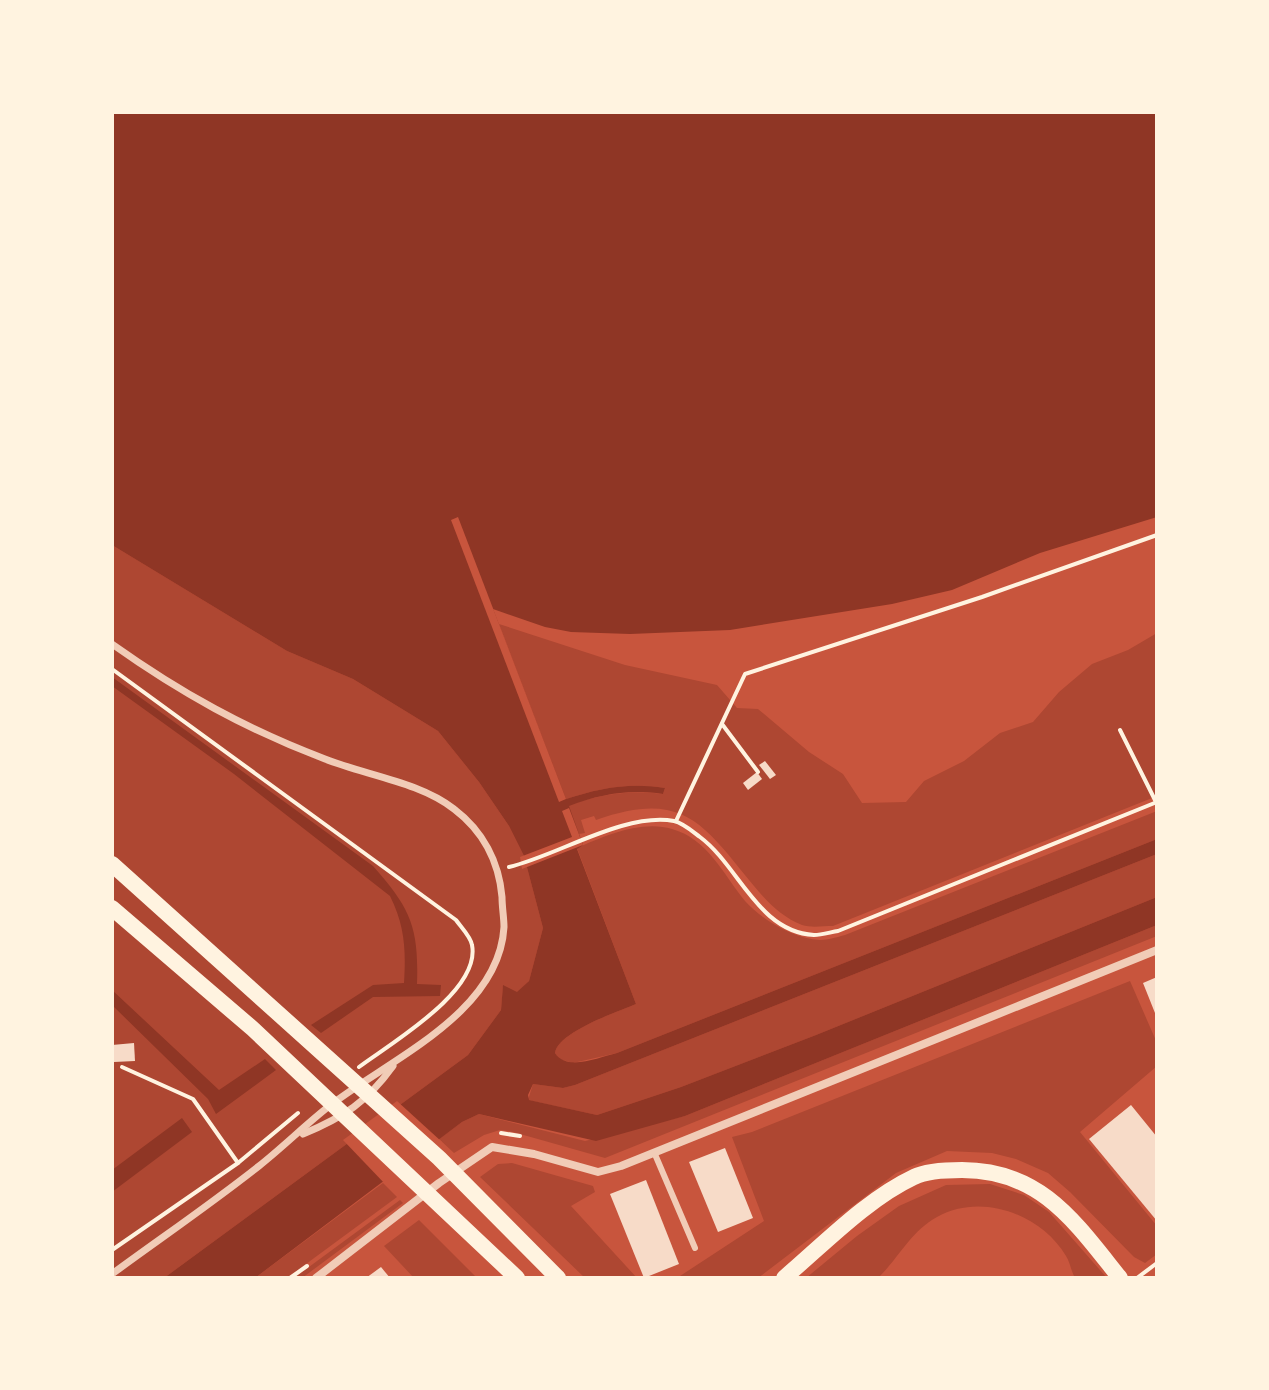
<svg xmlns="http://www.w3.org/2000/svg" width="1269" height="1390" viewBox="0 0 1269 1390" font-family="Roboto,sans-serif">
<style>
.green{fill:#ae4732}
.water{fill:#8f3625}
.pier{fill:#c8553d}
.building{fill:#f7dbc8}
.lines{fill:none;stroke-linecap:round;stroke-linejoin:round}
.path{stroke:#fff3e0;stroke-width:4}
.service{stroke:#f1ccb7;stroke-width:6}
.pedestrian{stroke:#f1ccb7;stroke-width:7}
.minor{stroke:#f1ccb7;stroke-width:8}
.secondary{stroke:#fff3e0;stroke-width:16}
</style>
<rect width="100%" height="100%" fill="#c8553d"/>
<g class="green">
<path d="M112,545L287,651L353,679L438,731L479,782L509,826L524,856L543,928L529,981L517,993L503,986L501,1010L468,1055L164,1278H112Z"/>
<path d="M499,624L625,665L717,685L737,708L758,709L809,752L843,774L862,803L906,802L924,781L964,761L1000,733L1033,722L1059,692L1092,664L1128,650L1157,633V796L833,926C823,926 811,928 802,925C783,918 767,902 754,886C703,824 684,789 596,820L594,816L581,820L585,833L579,834L568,805C600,795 629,789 663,794L665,788C630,782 599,788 566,799Z"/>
<path d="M1157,811V839L617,1053L573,1063L559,1059L555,1053C558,1032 617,1012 636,1004L577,848C605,836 641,820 672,829C708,839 723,874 745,901C762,920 794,939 820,940C828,940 837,937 845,935Z"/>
<path d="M1157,854V897L816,1035L681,1087L597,1115L528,1100L533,1084L563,1088L575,1085Z"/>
<path d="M1157,925V936L605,1158L513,1132L500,1130L484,1135L454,1153L439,1139L462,1122L479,1114L585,1141L685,1116Z"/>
<path d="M1130,981L1157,1043V1066L1080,1132L1157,1226V1254L1145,1263L1134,1257L1070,1192L1048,1173L1016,1159L992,1153L947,1151L896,1173L758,1278H677L764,1221L732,1137L752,1132Z"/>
<path d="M512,1163L593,1186L595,1192L571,1206L637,1278H585L480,1177L498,1164Z"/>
<path d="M383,1183L397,1197L287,1278H255Z"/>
<path d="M990,1184L1024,1195L1049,1212L1107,1278H1075C1071,1271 1070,1262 1066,1256C1041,1214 981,1192 937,1217C911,1231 898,1259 878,1278H806L857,1236L899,1206L946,1185Z"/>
<path d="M400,1200L403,1203L302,1278H294Z"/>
<path d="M419,1220L477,1278H414L384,1246Z"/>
</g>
<g class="water">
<path d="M112,112H1157V517L1040,553L952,590L892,604L730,630L630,634L571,632L545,627L493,609L566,799C599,788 630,782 665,788L663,794C629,789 601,794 569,806L583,845L577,849L636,1004C617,1012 558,1032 555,1053C567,1072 599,1057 617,1053L1157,839V854L575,1085L563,1088L533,1084L528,1095L529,1100L597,1115L681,1087L816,1035L1157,897V925L685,1116L596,1141L479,1114L462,1122L255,1278H164L468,1055L501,1010L503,985L517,992L529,981L543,928L524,856L509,826L479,782L438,731L353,679L287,651L112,545Z"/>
<path d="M112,677L373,866C410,908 419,926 417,984L441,985L440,996L373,997L321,1033L311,1025L373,985L404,983C406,950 405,926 390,896L234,774L112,686Z"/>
<path d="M112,990L219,1090L265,1059L276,1070L216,1114L208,1099L112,1005Z"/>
<path d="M182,1118L192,1132L112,1192V1170Z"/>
</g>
<g class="pier">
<path d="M458,517L566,799L559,802L451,520Z"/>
<path d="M569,808L583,845L522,869L520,857L572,837L562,811Z"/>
<path d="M397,1101L442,1142L386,1185L343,1140Z"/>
</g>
<g class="building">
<path d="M765,761L776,775L770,779L759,765Z"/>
<path d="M757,772L762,779L748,790L743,783Z"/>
<path d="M1157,977V1018L1143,983Z"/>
<path d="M134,1043L135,1061L114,1062L112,1045Z"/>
<path d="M1131,1105L1157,1137V1221L1089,1139Z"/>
<path d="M725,1148L753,1218L718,1232L689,1162Z"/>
<path d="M646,1180L679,1264L644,1278L610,1194Z"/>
<path d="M381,1267L390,1278H366Z"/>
</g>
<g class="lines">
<g class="path">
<path d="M112,669L456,920C461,927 471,937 472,945C481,991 391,1043 359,1067"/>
<path d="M722,724L758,772"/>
<path d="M1120,730L1156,802"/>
<path d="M676,821L745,674L982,597L1157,535"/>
<path d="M509,867C557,856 624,812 674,821C683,823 692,831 700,837C739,866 758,932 814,935C822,935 831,932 838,931L1157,802"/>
<path d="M122,1067L193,1099L238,1163"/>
<path d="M501,1133L520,1136"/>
<path d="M112,1250L238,1163L298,1113"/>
<path d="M290,1278L307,1266"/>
<path d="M1137,1278L1157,1263"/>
</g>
<path class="service" d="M654,1152L695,1248"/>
<g class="pedestrian">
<path d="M112,644C181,693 246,729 325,759C365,775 420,782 454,809C483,831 499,862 502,897C502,907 504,918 504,927C499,1014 388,1060 328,1107C304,1126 283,1147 259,1166C211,1204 161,1238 112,1274"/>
<path d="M303,1134C344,1117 367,1102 393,1066"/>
</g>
<path class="minor" d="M316,1278L439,1183L492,1147L534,1154L598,1172L621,1166L1157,950"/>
<g class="secondary">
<path d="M112,864L439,1158L558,1278"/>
<path d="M112,908L253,1029L517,1278"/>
<path d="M784,1278C823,1245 867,1199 914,1177C926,1171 948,1170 962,1170C1041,1170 1075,1222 1120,1278"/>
</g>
</g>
<rect width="1269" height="1390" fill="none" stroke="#fff3e0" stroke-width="228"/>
</svg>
